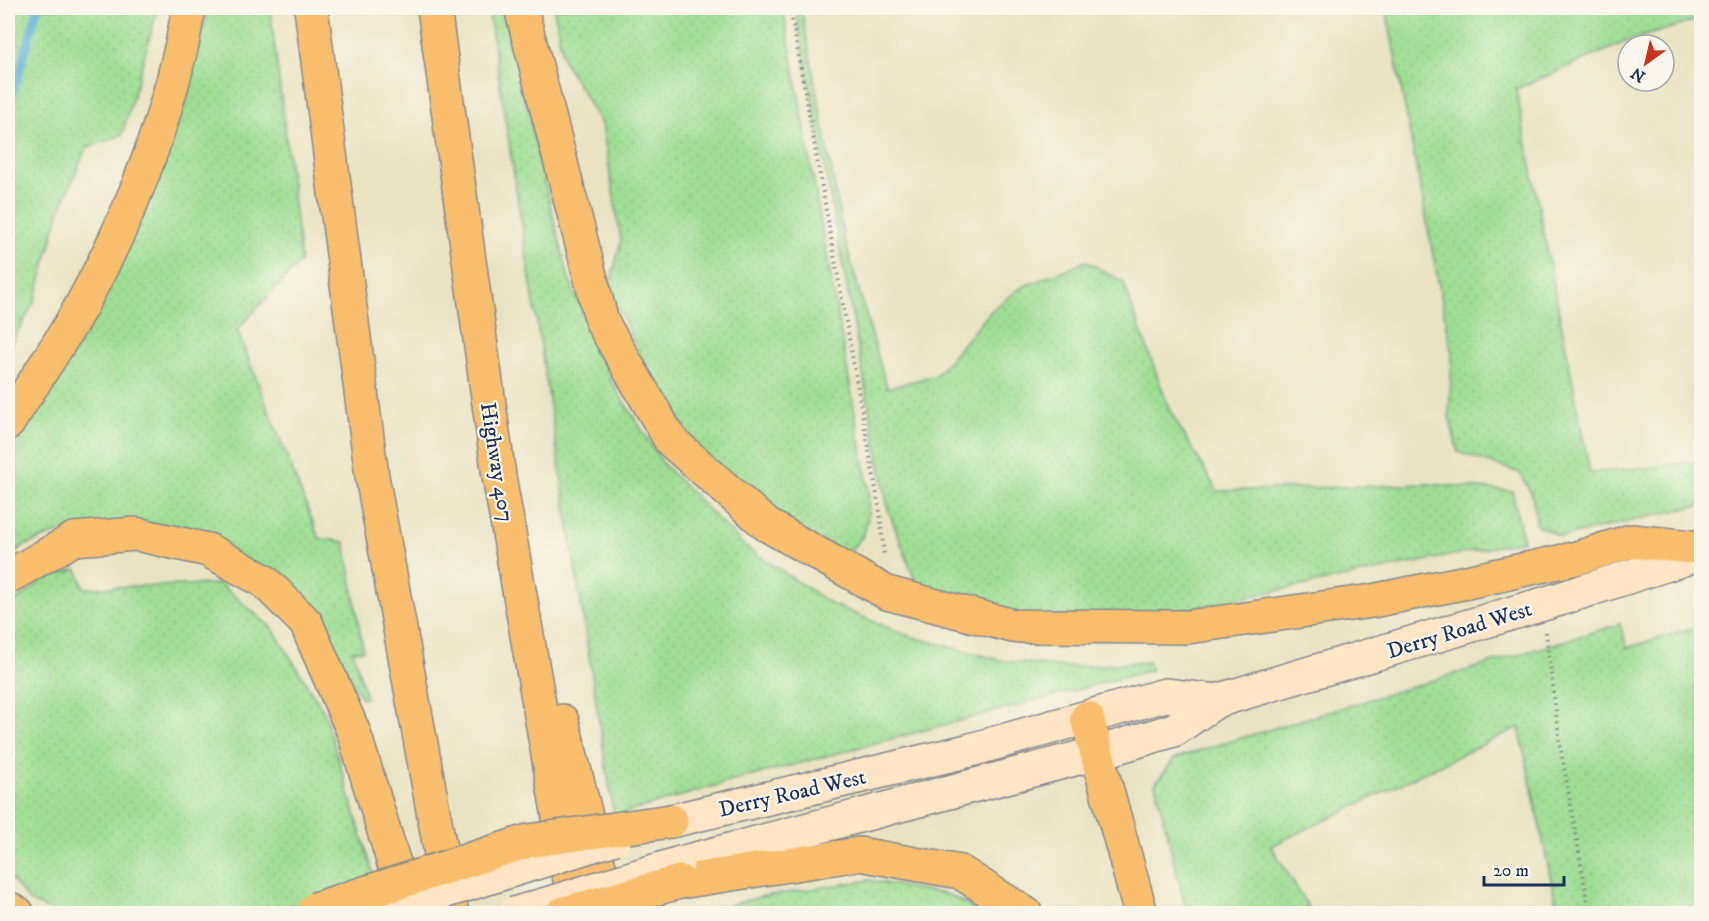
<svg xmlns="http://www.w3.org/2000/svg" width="1709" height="921" viewBox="0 0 1709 921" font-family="'IM FELL DW Pica',serif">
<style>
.grass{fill:url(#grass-dots);stroke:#5c8678;stroke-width:1.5}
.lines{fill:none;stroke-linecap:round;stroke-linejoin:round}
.stream{stroke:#61b3dc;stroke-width:8}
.secondary-casing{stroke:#828990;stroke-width:36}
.highway-casing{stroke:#828990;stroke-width:36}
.path{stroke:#828990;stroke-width:4;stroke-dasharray:1.5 4.5;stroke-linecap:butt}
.secondary{stroke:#fde5c5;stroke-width:33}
.highway{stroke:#f9be6d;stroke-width:33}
.secondary-bridge-casing{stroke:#828990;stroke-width:36;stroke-linecap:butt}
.highway-bridge-casing{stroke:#828990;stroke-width:36;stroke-linecap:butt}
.secondary-bridge{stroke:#fde5c5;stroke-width:33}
.highway-bridge{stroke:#f9be6d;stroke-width:33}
.labels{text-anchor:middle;stroke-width:4.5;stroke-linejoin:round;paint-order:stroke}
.street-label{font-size:22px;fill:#1b2f5e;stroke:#fbf7ec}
</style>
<defs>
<pattern id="grass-dots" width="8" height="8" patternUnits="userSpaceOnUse" patternTransform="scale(1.5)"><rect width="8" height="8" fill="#9ede93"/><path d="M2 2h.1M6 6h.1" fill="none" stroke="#88bf81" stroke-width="1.8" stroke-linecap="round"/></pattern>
</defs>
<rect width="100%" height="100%" fill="#fbf7ec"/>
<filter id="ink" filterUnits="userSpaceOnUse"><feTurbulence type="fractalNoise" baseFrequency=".0167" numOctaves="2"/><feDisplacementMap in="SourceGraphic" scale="12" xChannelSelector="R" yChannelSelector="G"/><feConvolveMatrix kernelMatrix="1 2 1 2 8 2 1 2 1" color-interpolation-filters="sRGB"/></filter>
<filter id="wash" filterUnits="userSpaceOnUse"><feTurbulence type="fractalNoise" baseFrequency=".008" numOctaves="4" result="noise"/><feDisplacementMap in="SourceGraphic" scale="24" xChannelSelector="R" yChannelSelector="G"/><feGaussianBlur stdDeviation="1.35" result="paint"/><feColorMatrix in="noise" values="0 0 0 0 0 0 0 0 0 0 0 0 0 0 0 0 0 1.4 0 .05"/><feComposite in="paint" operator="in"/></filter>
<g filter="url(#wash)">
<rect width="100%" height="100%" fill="#e9e3c2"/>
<g class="grass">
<path d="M8,8H158L122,135L86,148L60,210L35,301L8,349Z"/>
<path d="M209,8H270L301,261L237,330L319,538L345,542L363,650L353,651L366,698L362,699L318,620L270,571L73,527L23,546L8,558V454L88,330L164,167Z"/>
<path d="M488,8H509L537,153L569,279L611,381L664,465L743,545L831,604L909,636L1004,661L1069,667L1148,662L1151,670L725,783L614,816Z"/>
<path d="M554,8H783L869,492C868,527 868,540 837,561L702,453L651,379L609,288L621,241L602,125L563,60Z"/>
<path d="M798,8H801L844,238L887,388L936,375L992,310L1022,287L1086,261L1123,282L1170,411L1217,491L1428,484L1512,491L1523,541L1163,614L1025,617L917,586L888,509L797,18Z"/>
<path d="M1386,8H1701V19L1628,41L1516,89L1590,473L1701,462V505L1561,537L1537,525L1532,495L1520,473L1458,452L1449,416L1452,354Z"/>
<path d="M77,569L84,588L220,584L273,629L324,712L376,883L269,913L60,914L30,902L8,875V607L46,578Z"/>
<path d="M1620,624L1627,648L1701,625V913H1558L1519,727L1271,846L1312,913H1187L1155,784L1175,758Z"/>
<path d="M869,880L949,895L983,913H700L760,897Z"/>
</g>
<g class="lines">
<path class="stream" d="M8,110L38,8"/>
</g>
</g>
<g filter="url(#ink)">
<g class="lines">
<g class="secondary-casing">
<g id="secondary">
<path d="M671,821L967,751L1165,695L1216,701"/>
<path d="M677,864L1097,753L1174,730L1216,701L1560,599L1702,553"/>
</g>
</g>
<g class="highway-casing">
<g id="highway">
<path d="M311,8L372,476L452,914"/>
<path d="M434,8L499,476L576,914"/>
<path d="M521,8L602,322L671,441L767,525L887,593L1013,626L1188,627L1372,601L1467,582L1577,558L1631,541L1702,548"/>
<path d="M8,423C34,381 64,339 87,295C135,207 172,107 189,8"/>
<path d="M8,577L74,539L136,534L208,550L264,581L306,623L354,733L408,909"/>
<path d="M1087,718L1141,914"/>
<path d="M562,721L611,914"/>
<path d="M680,882L859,854L960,872L1026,914"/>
<path d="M8,908L18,914"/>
</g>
</g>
<g class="path">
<path d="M790,8L880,512L884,556"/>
<path d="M1546,632L1560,745L1590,914"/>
</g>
<use href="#secondary" class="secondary"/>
<use href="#highway" class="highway"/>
<g class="secondary-bridge-casing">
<g id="secondary-bridge">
<path d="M373,914L615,838"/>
<path d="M514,914L677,864"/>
</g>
</g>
<g class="highway-bridge-casing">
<g id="highway-bridge">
<path d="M315,909L528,841L671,821"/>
<path d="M562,914L680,882"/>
</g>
</g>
<use href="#secondary-bridge" class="secondary-bridge"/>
<use href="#highway-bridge" class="highway-bridge"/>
</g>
</g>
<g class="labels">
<g class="street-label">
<text transform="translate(498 462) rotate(81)" y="8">Highway 407</text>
<text transform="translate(1459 629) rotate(-17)" y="8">Derry Road West</text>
<text transform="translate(792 792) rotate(-13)" y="8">Derry Road West</text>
</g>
</g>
<rect width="1709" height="921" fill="none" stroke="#fbf7ec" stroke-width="30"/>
<g transform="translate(1646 63) rotate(214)"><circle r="28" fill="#fbf7ec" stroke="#a1a7b3" stroke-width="1.5"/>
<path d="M0-4.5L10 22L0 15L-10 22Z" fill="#c8321e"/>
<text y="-9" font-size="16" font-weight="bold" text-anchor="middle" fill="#1b2f5e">N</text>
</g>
<path d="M1484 876v9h80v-9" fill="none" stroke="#1b2f5e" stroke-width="3"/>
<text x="1493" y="876" font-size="18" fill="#1b2f5e" stroke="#fbf7ec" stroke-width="4.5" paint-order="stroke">20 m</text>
</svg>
